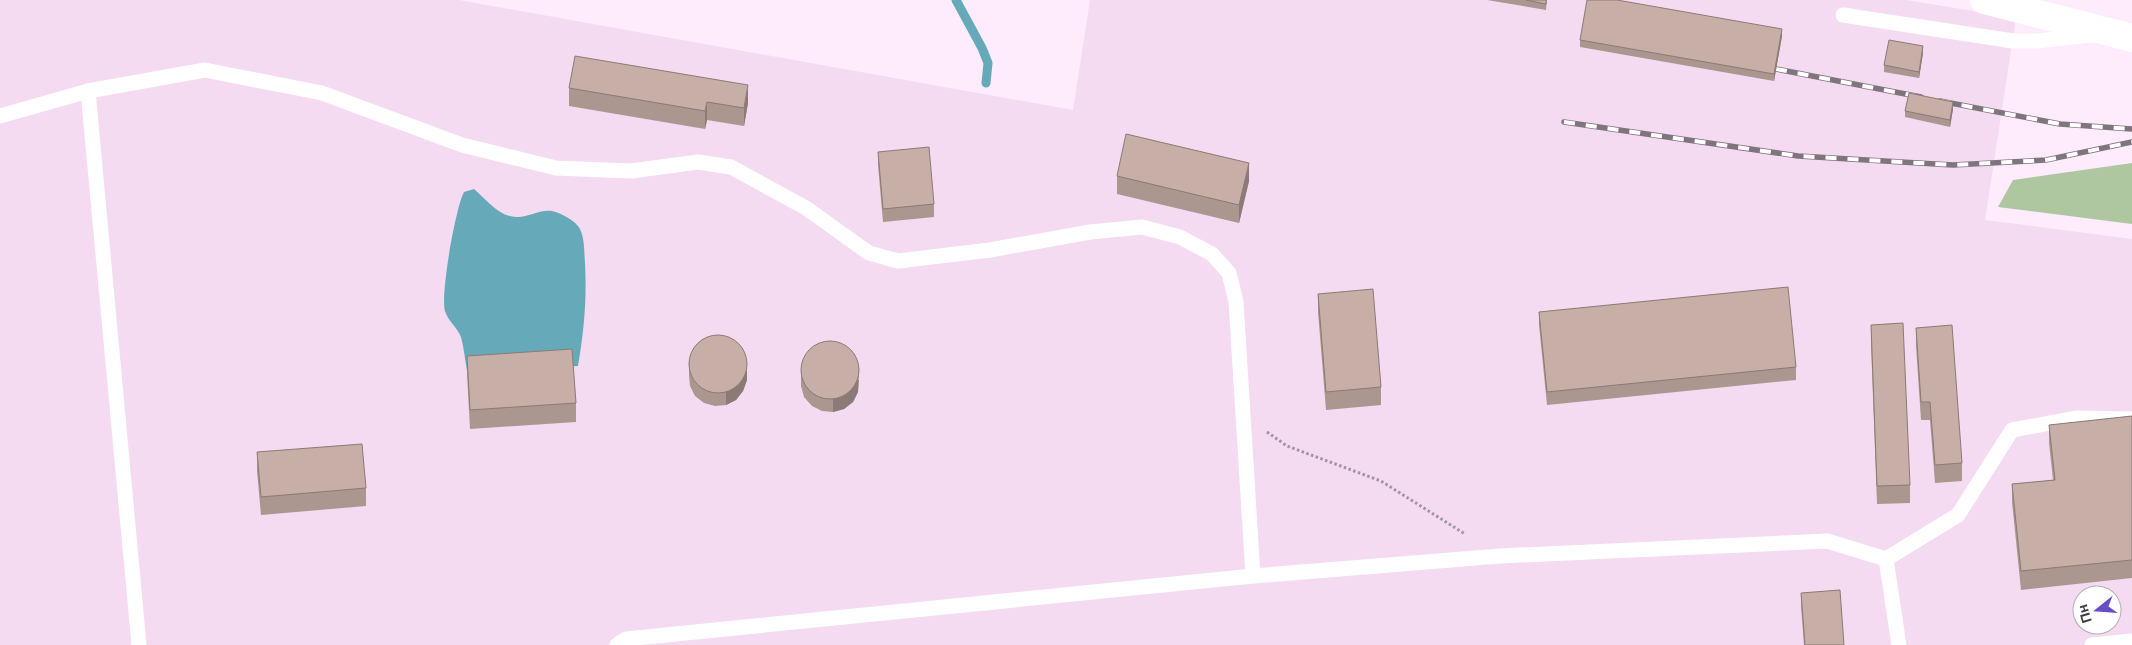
<svg xmlns="http://www.w3.org/2000/svg" width="2132" height="645" viewBox="0 0 2132 645" font-family="'Work Sans',sans-serif">
<style>
.built{fill:#f4dbf1;fill-rule:evenodd}
.green{fill:#afc7a0}
.water{fill:#66aab9}
.lines{fill:none;stroke-linecap:round;stroke-linejoin:round}
.stream{stroke:#66aab9;stroke-width:9}
.path{stroke:#a294a0;stroke-width:3;stroke-dasharray:2.5 2.5;stroke-linecap:butt}
.lane{stroke:#fff;stroke-width:15}
.street{stroke:#fff;stroke-width:28}
.rail-casing{stroke:#80747f;stroke-width:5.5}
.rail{stroke:#fff;stroke-width:4;stroke-dasharray:11;stroke-linecap:butt}
.wall{fill:#ab9690}
.shaded-wall{fill:#8b7a75}
.building{fill:#c7aea7;stroke:#8b7a75}
</style>
<rect width="100%" height="100%" fill="#feebfc"/>
<path class="built" d="M0,0H459L1073,110L1090,0H1906L2016,18L1985,220L2132,239V645H0ZM2082,595H2112V625H2082Z"/>
<path class="green" d="M2132,163V224L1998,207L2013,180Z"/>
<path class="water" d="M474,189C487,200 500,218 518,217C529,217 540,209 552,211C561,213 576,221 580,229C585,240 584,252 585,263C587,298 584,331 578,366L467,371C465,360 464,348 461,337C457,327 448,321 445,311C440,295 456,206 464,192Z"/>
<g class="lines">
<path class="stream" d="M956,0L982,48L988,63L986,83"/>
<path class="path" d="M1267,432L1287,446L1381,481L1465,534"/>
<g class="lane">
<path d="M1843,15L2013,41H2036L2092,35"/>
<path d="M0,116L88,91"/>
<path d="M139,645L88,91L205,70L322,93L462,145L556,168L631,171L698,162L731,167L806,208L869,253L898,261L990,250L1090,232L1142,227L1180,237L1212,254L1229,273L1236,302L1253,576"/>
<path d="M617,645L626,639L1253,576L1500,556L1827,541L1886,559"/>
<path d="M1899,645L1886,559L1958,515L2012,430L2077,418L2132,419"/>
<path d="M2092,645L2132,641"/>
</g>
<path class="street" d="M1984,0L2132,38"/>
<g class="rail-casing">
<g id="rail">
<path d="M1776,69L1921,97"/>
<path d="M1940,101L2060,124L2132,129"/>
<path d="M1564,122L1798,156L1953,165L2046,160L2132,142"/>
</g>
</g>
<use href="#rail" class="rail"/>
</g>
<g class="wall">
<path d="M1487,0H1547L1546,10Z"/>
<path d="M1782,36L1774,81L1580,47V40Z"/>
<path d="M1923,53L1919,78L1884,72V65Z"/>
<path d="M569,88L748,103L744,126L707,120L705,129L569,106Z"/>
<path d="M1953,109L1950,127L1905,117V111Z"/>
<path d="M878,152L934,204V217L883,222L878,165Z"/>
<path d="M1117,176L1249,181L1239,223L1117,194Z"/>
<path d="M1318,294L1381,387V405L1326,410L1318,312Z"/>
<path d="M1539,312L1796,367V380L1547,405L1539,325Z"/>
<path d="M1871,325L1910,485V503L1877,504L1871,343Z"/>
<path d="M1916,328L1962,463V481L1935,483L1930,420H1921L1916,346Z"/>
<path d="M467,356L576,403V422L470,429L467,374Z"/>
<path d="M689,362L747,380L743,391L736,400L726,405L715,406L704,403L695,396L690,386L689,375Z"/>
<path d="M801,373L859,380L858,392L853,402L844,409L833,412L822,411L812,406L804,397L801,386Z"/>
<path d="M2132,416V578L2021,590L2012,502V484L2053,480L2049,443V425Z"/>
<path d="M257,452L366,488V506L261,515L257,471Z"/>
<path d="M1801,593L1844,645H1804L1801,606Z"/>
</g>
<g class="shaded-wall">
<path d="M1782,29V36L1774,81V74Z"/>
<path d="M1923,46V53L1919,78V72Z"/>
<path d="M748,85V103L744,126V108Z"/>
<path d="M707,102V120L705,129V111Z"/>
<path d="M1953,102V109L1950,127V120Z"/>
<path d="M1249,163V181L1239,223V205Z"/>
<path d="M747,367V380L743,391L736,400L726,405V392Z"/>
<path d="M859,367L858,392L853,402L844,409L833,412V399Z"/>
</g>
<g class="building">
<path d="M1526,0H1546V4Z"/>
<path d="M1587,0H1617L1782,29L1774,74L1580,40Z"/>
<path d="M1889,40L1923,46L1919,72L1884,65Z"/>
<path d="M575,56L748,85L744,108L707,102L705,111L569,88Z"/>
<path d="M1909,93L1953,102L1950,120L1905,111Z"/>
<path d="M1126,134L1249,163L1239,205L1117,176Z"/>
<path d="M929,147L934,204L883,209L878,152Z"/>
<path d="M1788,287L1796,367L1547,392L1539,312Z"/>
<path d="M1373,289L1381,387L1326,392L1318,294Z"/>
<path d="M1903,323L1910,485L1877,486L1871,325Z"/>
<path d="M1952,325L1962,463L1935,465L1930,402H1921L1916,328Z"/>
<circle cx="718" cy="364" r="29"/>
<circle cx="830" cy="370" r="29"/>
<path d="M572,349L576,403L470,410L467,356Z"/>
<path d="M2132,416V560L2021,571L2012,484L2055,480L2049,425Z"/>
<path d="M362,444L366,488L261,497L257,452Z"/>
<path d="M1840,590L1844,645H1805L1801,593Z"/>
</g>
<g transform="translate(2097 610) rotate(253)"><circle r="24" fill="#ffffff" stroke="#b3b0b3"/>
<path d="M0-4L9 19L0 12L-9 19Z" fill="#674dc6"/>
<text y="-8" font-size="14" font-weight="bold" text-anchor="middle" fill="#423a41">Пн</text>
</g>
</svg>
